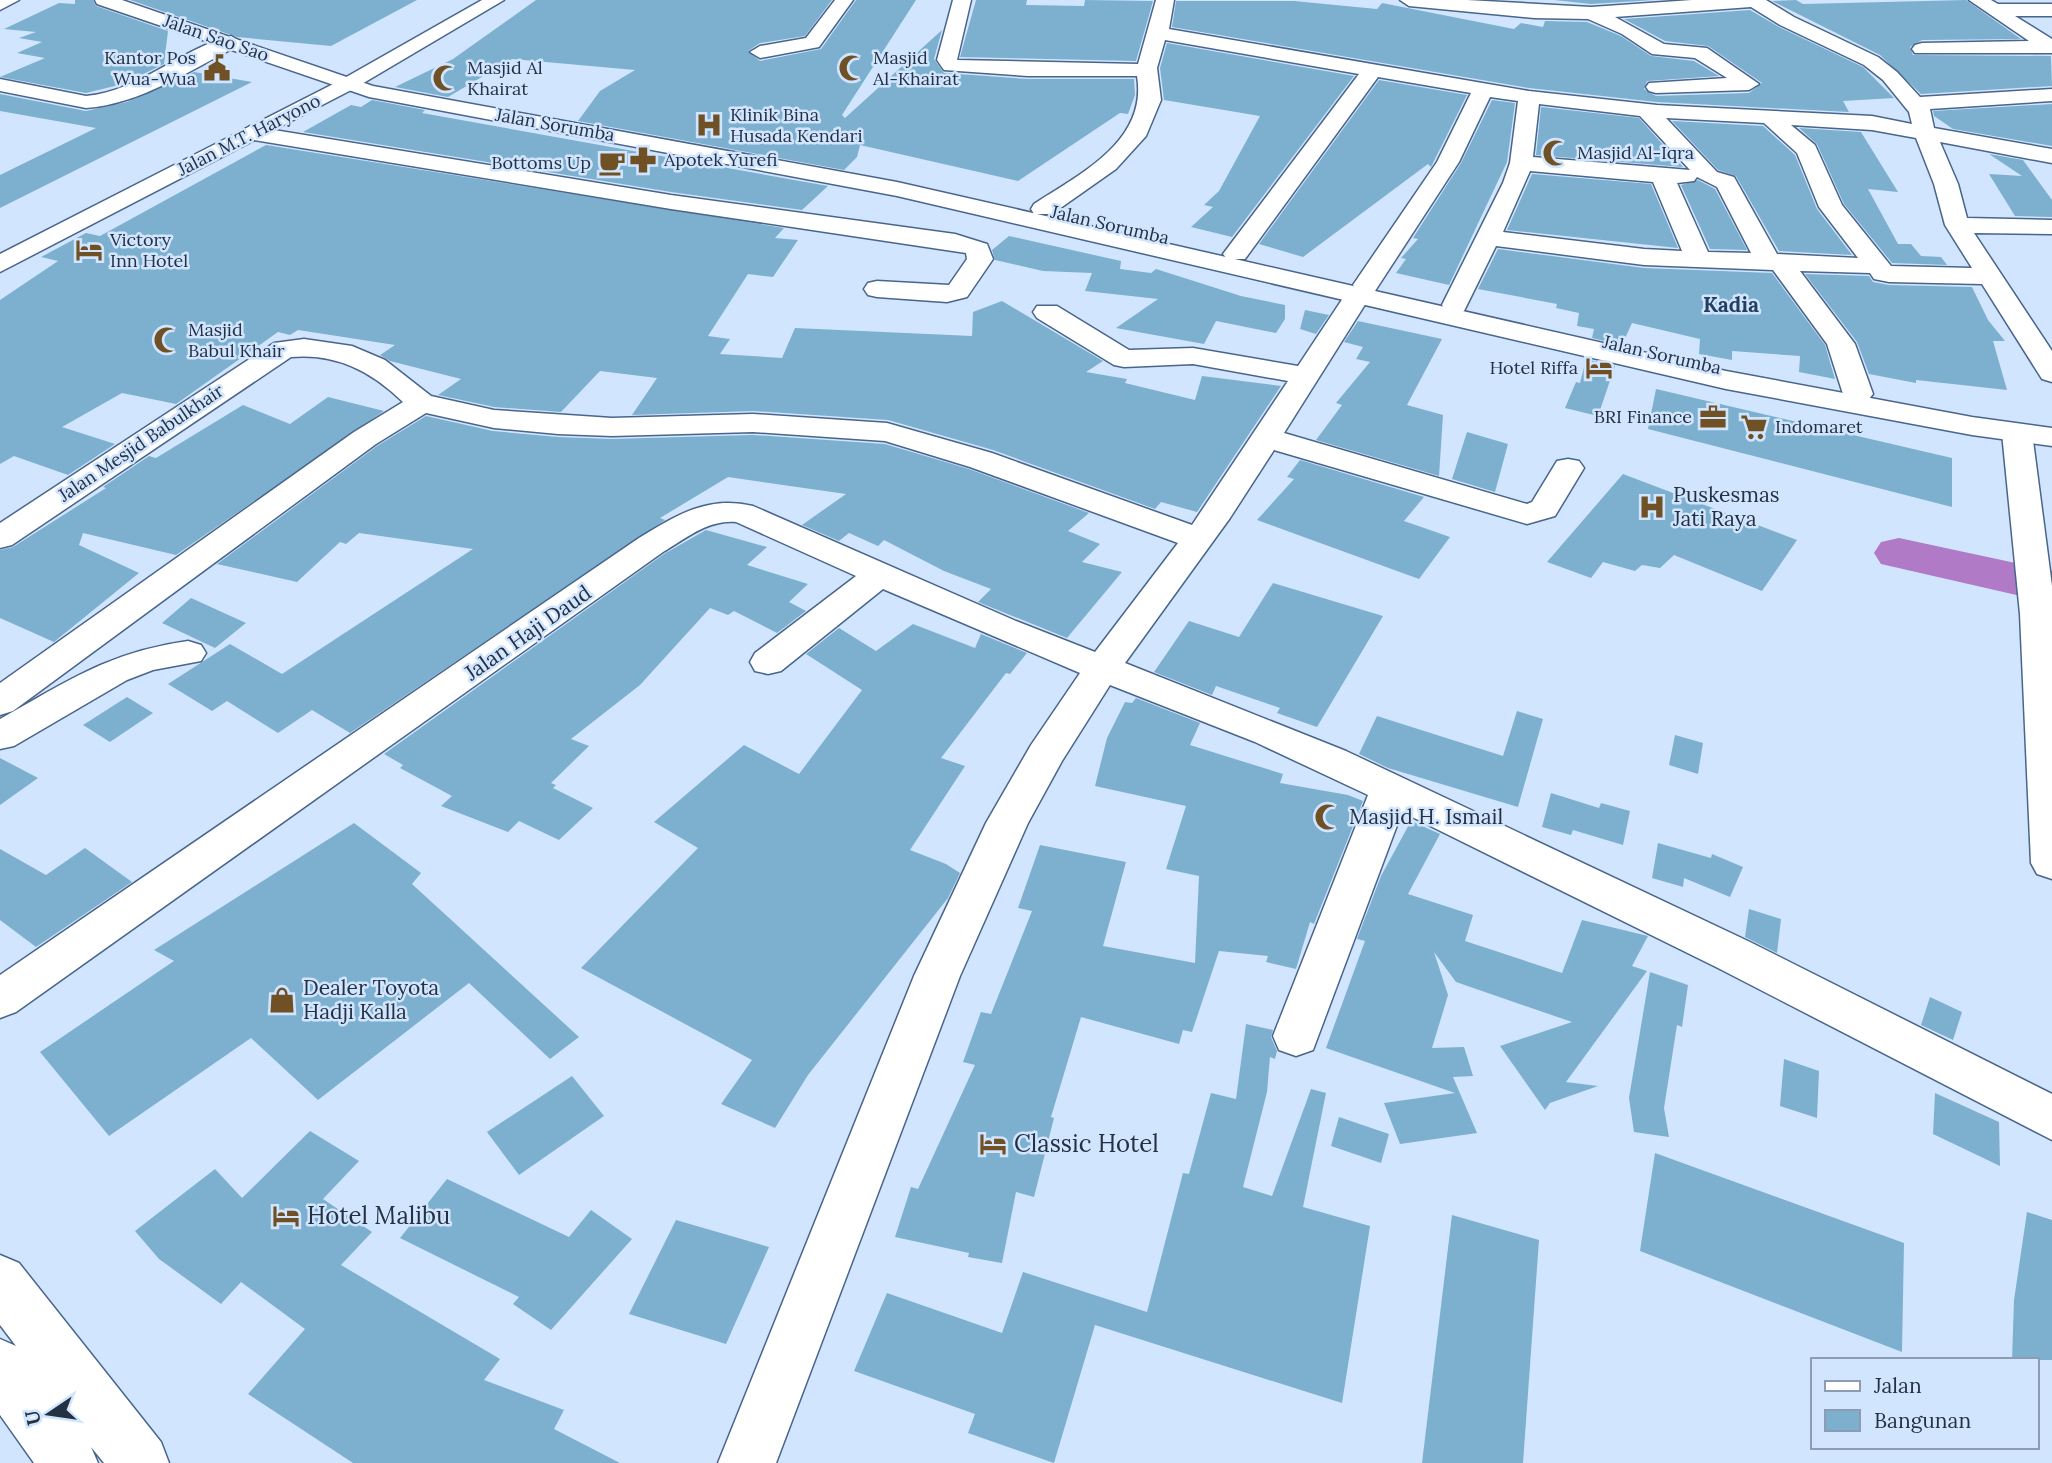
<svg xmlns="http://www.w3.org/2000/svg" width="2052" height="1463" viewBox="0 0 2052 1463" font-family="Lora,serif">
<style>
.lines{fill:none;stroke-linecap:round;stroke-linejoin:round}
.river{fill:#b07ac7;fill-rule:evenodd}
.building{fill:#7db0cf}
.street-casing{stroke:#48658b;stroke-width:3}
.secondary-casing{stroke:#48658b;stroke-width:3}
.highway-casing{stroke:#48658b;stroke-width:3}
.street{fill:#fff;fill-rule:evenodd}
.secondary{fill:#fff;fill-rule:evenodd}
.highway{fill:#fff;fill-rule:evenodd}
.labels{text-anchor:middle;stroke-width:5;stroke-linejoin:round;paint-order:stroke}
.far-street-label{font-size:18px;fill:#243142;stroke:#d1e5ff}
.far-poi-label{font-size:18px;fill:#243142;stroke:#d1e5ff;text-anchor:start}
.far-quarter-label{font-size:21px;font-weight:bold;fill:#233e61;stroke:#d1e5ff}
.poi-label{font-size:21px;fill:#243142;stroke:#d1e5ff;text-anchor:start}
.street-label{font-size:21px;fill:#243142;stroke:#d1e5ff}
.near-poi-label{font-size:24px;fill:#243142;stroke:#d1e5ff;text-anchor:start}
</style>
<rect width="100%" height="100%" fill="#d1e5ff"/>
<g class="lines">
<path class="river" d="M1899,538L2052,571V603L1881,564L1874,553L1881,542Z"/>
</g>
<g class="building">
<path d="M75,0H93L96,6L168,31L164,64L123,84L86,93L0,77L45,58L17,53L42,42L19,38L36,32L4,29L59,3L75,4Z"/>
<path d="M130,0H417L331,46L237,37Z"/>
<path d="M536,0H832L805,36L760,43L748,51L760,61L821,49L856,0H916L842,115L845,118L942,30L934,59L944,73L1028,79H1134L1135,95L1128,114L1120,113L1018,181L860,145L857,157L844,170L578,121L600,91L635,70L512,59L448,97L395,87L453,59Z"/>
<path d="M976,0H1027L1026,5L1084,6L1085,0L1153,1L1136,61L960,57Z"/>
<path d="M1554,0H1654L1591,4Z"/>
<path d="M1796,0L1803,4L1966,0L2021,39L1922,40L1910,47L1913,55L2051,56L2052,86L1921,94L1880,55L1772,1Z"/>
<path d="M1176,1H1294L1377,9L1382,3L1514,29L1521,23L1543,27L1545,21L1587,22L1621,36L1651,56L1694,61L1719,76L1647,81L1644,89L1656,96L1749,93L1762,83L1708,46L1665,41L1624,19L1750,10L1779,27L1863,67L1894,98L1843,101L1849,112L1657,102L1529,88L1172,27Z"/>
<path d="M1167,43L1354,76L1232,237L1191,227L1213,207L1204,205L1219,191L1260,116L1164,100L1160,68Z"/>
<path d="M194,72L252,82L0,208V175L96,128L0,111V94L86,111L127,102Z"/>
<path d="M1379,80L1467,95L1431,167L1428,164L1303,257L1259,244Z"/>
<path d="M372,100L425,110L422,113L828,186L802,210L671,192L303,132L351,105L361,107Z"/>
<path d="M1492,100L1515,103L1507,162L1449,285L1396,273L1406,259L1401,258L1418,239L1413,238L1461,163Z"/>
<path d="M2052,104V146L1953,129L1934,116L1933,111Z"/>
<path d="M1541,107L1639,118L1683,167L1536,155Z"/>
<path d="M1672,121L1763,126L1795,155L1817,209L1852,255L1779,251L1736,176L1718,170Z"/>
<path d="M1799,128L1861,132L1898,192L1868,189L1898,244H1911L1921,256L1941,257L1947,265L1892,263L1844,204L1817,144Z"/>
<path d="M266,145L784,228L775,238L798,240L773,277L748,274L708,336L730,339L720,354L782,358L795,328L972,336L973,312L1002,301L1103,361L1086,372L1127,379L1125,383L1195,400L1202,376L1281,386L1197,512L1161,502L1155,509L993,450L888,420L753,411L632,415L657,378L600,371L561,412L494,407L438,395L461,379L390,361L380,355L395,345L298,330L290,335L278,332L176,404L122,393L62,427L115,444L68,475L14,456L0,464V300L58,261L41,257L86,233L100,236Z"/>
<path d="M1989,154L2023,160L2052,200V217L2015,216L1989,174L2022,176Z"/>
<path d="M1532,174L1651,184L1678,248L1507,230Z"/>
<path d="M1698,180L1715,189L1747,250L1710,249L1681,185Z"/>
<path d="M1009,236L1121,261L1120,269L1151,273L1156,269L1241,296L1285,305V319L1276,333L1216,321L1204,344L1116,328L1158,299L1085,291L1092,273L1043,271L995,260L992,250Z"/>
<path d="M1498,249L1644,268L1772,273L1825,345L1835,379L1799,372L1800,356L1732,351V360L1699,354L1700,339L1632,323L1622,345L1592,338L1594,329L1577,326L1579,313L1556,308L1557,304L1478,289Z"/>
<path d="M1805,274L1869,276L1873,282L1889,285L1972,287L1988,320L2005,341H1993L2007,390L1916,380V383L1869,374L1857,342Z"/>
<path d="M1305,310L1329,315L1316,334L1300,329Z"/>
<path d="M1358,321L1442,339L1407,405L1443,415L1439,476L1316,440L1342,405L1336,403L1370,362L1356,359L1363,347L1344,342Z"/>
<path d="M1586,359L1615,366L1598,416L1565,408L1576,382L1580,383Z"/>
<path d="M1656,389L1952,458V507L1648,429Z"/>
<path d="M328,397L384,411L176,555L83,533L79,545L139,573L54,642L0,618V550L13,547L106,488L103,487L149,456L156,458L243,405L290,424Z"/>
<path d="M426,416L493,431L558,437L612,439L753,435L885,444L969,469L1089,513L1068,531L1100,544L1082,562L1122,572L1067,638L978,602L991,589L944,571L884,540L878,546L849,533L839,541L802,525L846,494L728,477L660,518L665,520L350,733L312,710L278,733L227,701L212,711L168,684L230,644L282,674L473,549L359,533L346,544L340,542L297,582L217,564L377,446Z"/>
<path d="M1467,432L1508,444L1495,492L1452,479Z"/>
<path d="M1300,460L1424,497L1404,521L1450,537L1419,579L1257,520L1294,479L1287,477Z"/>
<path d="M1623,474L1797,540L1762,591L1674,555L1660,568L1642,565L1635,571L1603,562L1591,578L1547,562Z"/>
<path d="M706,530L767,547L747,565L808,584L789,602L806,611L777,633L734,611L728,615L710,608L640,685L571,739L589,746L551,783L556,785L553,788L593,808L559,840L519,821L508,832L441,806L452,796L400,768L403,765L384,754L664,554Z"/>
<path d="M1273,583L1383,616L1317,727L1277,713L1280,708L1216,686L1212,695L1154,672L1189,621L1239,637Z"/>
<path d="M191,598L246,623L215,648L162,623Z"/>
<path d="M913,624L975,648L981,634L1027,653L1010,674L1006,673L941,758L965,766L910,850L946,864L960,873L948,898L808,1075L775,1128L721,1104L752,1060L581,968L698,848L654,822L744,745L799,774L862,690L806,654L839,628L876,651Z"/>
<path d="M127,697L153,713L110,742L83,725Z"/>
<path d="M1136,698L1200,723L1190,745L1283,774L1280,783L1348,795L1363,801L1314,924L1310,922L1296,969L1266,962L1268,956L1219,951L1192,1032L1183,1030L1179,1044L1081,1017L1051,1117L1054,1118L1034,1197L1016,1192L1002,1263L968,1257L969,1253L895,1237L911,1187L918,1189L975,1065L963,1062L981,1012L991,1014L1032,911L1018,908L1040,845L1126,862L1103,946L1195,963L1199,876L1166,869L1186,806L1095,786L1107,738L1125,702L1132,703Z"/>
<path d="M1517,711L1543,719L1518,807L1388,768L1359,754L1377,716L1503,756Z"/>
<path d="M1675,735L1703,743L1698,774L1669,765Z"/>
<path d="M0,758L38,778L0,805Z"/>
<path d="M1551,793L1599,808L1601,803L1630,811L1623,845L1573,830L1571,835L1542,827Z"/>
<path d="M1411,821L1440,834L1408,894L1473,915L1465,941L1562,973L1582,920L1648,936L1632,966L1647,971L1566,1082L1598,1086L1550,1103L1545,1110L1500,1046L1572,1022L1456,982L1434,952L1448,995L1432,1048L1464,1047L1473,1076L1453,1077L1477,1133L1400,1144L1384,1103L1455,1093L1326,1048L1365,941L1357,939L1381,876Z"/>
<path d="M354,823L421,873L412,884L579,1037L550,1059L469,983L318,1100L251,1038L109,1136L40,1052L174,961L154,950Z"/>
<path d="M1658,843L1711,858L1712,854L1743,867L1730,897L1684,878L1683,887L1652,878Z"/>
<path d="M85,848L132,882L36,947L0,920V849L46,875Z"/>
<path d="M1749,909L1781,919L1777,953L1745,937Z"/>
<path d="M1650,972L1688,985L1682,1027L1677,1025L1664,1108L1669,1137L1634,1132L1629,1098Z"/>
<path d="M1930,997L1962,1012L1953,1040L1921,1025Z"/>
<path d="M1246,1024L1273,1030L1271,1037L1277,1051L1275,1059L1270,1057L1267,1092L1243,1187L1272,1196L1311,1089L1326,1093L1303,1207L1370,1226L1342,1403L1095,1325L1054,1463L968,1433L975,1414L854,1371L887,1293L1002,1333L1023,1272L1147,1312L1183,1173L1189,1174L1211,1093L1236,1099Z"/>
<path d="M1784,1059L1819,1071L1817,1118L1780,1106Z"/>
<path d="M572,1076L604,1116L519,1175L487,1132Z"/>
<path d="M1935,1093L1999,1122L2000,1166L1933,1134Z"/>
<path d="M1339,1117L1389,1134L1381,1163L1331,1146Z"/>
<path d="M310,1131L359,1161L323,1199L372,1232L341,1265L500,1359L484,1380L564,1410L554,1429L620,1463H353L248,1394L305,1329L241,1282L221,1304L159,1259L135,1231L215,1169L242,1198Z"/>
<path d="M1655,1153L1904,1243L1902,1352L1640,1251Z"/>
<path d="M447,1179L569,1237L591,1210L632,1239L551,1330L513,1304L519,1297L400,1238Z"/>
<path d="M2027,1212L2052,1220V1360H2012L2014,1300Z"/>
<path d="M1452,1215L1539,1240L1523,1463H1422Z"/>
<path d="M676,1220L769,1247L726,1344L629,1314Z"/>
</g>
<g class="lines">
<g class="street-casing">
<g id="street">
<path d="M0,0H19L0,10Z"/>
<path d="M835,0H853L819,47L760,58L750,52L760,46L806,38Z"/>
<path d="M953,0H971L957,60L1138,64L1156,0H1174L1169,29L1529,91L1657,105L1872,116L1912,124L1909,112L1883,80L1864,65L1780,25L1751,7L1615,17L1664,44L1707,48L1759,84L1749,90L1656,93L1649,91L1646,87L1649,83L1727,78L1695,58L1652,54L1622,34L1588,19L1534,18L1409,6L1400,0H1467L1591,7L1692,0H1766L1794,17L1878,57L1897,72L1920,97L2052,89V101L1930,109L1934,128L2052,149V163L1940,142L1958,184L1967,218L2052,220V234L1974,233L2052,351V382L2042,379L1982,284L1889,282L1874,279L1870,273L1800,271L1855,344L1873,394L1868,400L1858,403L1848,400L1843,394L1827,344L1773,270L1644,265L1496,246L1464,311H1446L1442,305L1503,183L1510,163L1518,101L1490,97L1459,162L1375,291L1369,292L1371,295L1284,433L1527,504L1532,502L1557,461L1568,459L1579,461L1584,468L1555,516L1527,524L1274,450L1230,518L1125,663L1346,751L1750,942L2052,1094V1140L1718,968L1402,812L1313,1050L1296,1056L1279,1050L1273,1036L1368,795L1255,742L1110,685L1062,761L1028,823L960,976L776,1463H718L914,976L986,823L1031,745L1080,673L883,589L781,671L768,674L755,671L750,662L755,653L856,576L736,522C707,520 687,538 663,552L16,1012L0,1018V975L639,538C677,515 708,495 753,506L1016,621L1095,652L1178,543L970,467L885,441L753,432L612,436L558,434L494,428L426,413L376,444L13,711L0,715V683L354,432L403,402C371,371 336,353 291,357L12,545L0,548V523L274,343L304,339L352,346L385,360L431,396L494,410L612,418L753,414L887,423L992,453L1192,525L1288,381L1193,364L1124,367L1114,365L1037,318L1033,312L1037,306H1057L1129,350L1193,348L1298,366L1349,289L1355,288L1353,285L1437,162L1471,93L1378,77L1245,259H1227L1223,254L1359,74L1165,40L1157,68L1161,100L1146,136L1116,169L1052,214H1034L1031,209L1034,204C1080,174 1148,141 1137,76H1028L944,70L937,60ZM1539,104L1640,116L1690,170L1533,157ZM1666,118L1764,123L1797,153L1819,207L1858,258L1777,254L1734,177L1717,172ZM1791,125L1872,130L1916,138L1934,184L1945,225L1972,268L1891,266L1842,205L1815,145ZM1530,171L1653,182L1682,251L1644,249L1503,232ZM1697,177L1717,187L1751,253L1708,252L1677,183L1694,181Z"/>
<path d="M1969,0H1991L1998,4H2052V16H2015L2052,39V53H1915L1912,49L1915,45L1922,43L2029,41Z"/>
<path d="M231,36L241,42L238,46C190,70 141,104 86,108L0,91V79L86,96C140,91 180,49 231,36Z"/>
<path d="M250,126L671,195L955,234L987,244L993,259L967,297L947,302L877,297L868,295L864,289L868,283L877,281L949,285L967,259L966,253L671,209L242,138L239,133Z"/>
<path d="M2017,424L2028,427L2032,433L2052,586V879L2037,874L2031,863L2020,614L2002,433L2006,427Z"/>
<path d="M188,641L201,645L206,653L201,661L153,670L127,680L14,746L0,749V719C68,681 109,652 188,641Z"/>
</g>
</g>
<g class="secondary-casing">
<path id="secondary" d="M95,0H122L373,86L897,182L1726,371L1972,417L2052,428V446L1972,435L1726,389L897,196L369,97L97,4Z"/>
</g>
<g class="highway-casing">
<g id="highway">
<path d="M482,0H504L355,88L0,272V254L341,80Z"/>
<path d="M0,1255L19,1263L161,1442L169,1463H104L91,1447L98,1463H34L0,1415V1339L16,1346L0,1325Z"/>
</g>
</g>
<use href="#street" class="street"/>
<use href="#secondary" class="secondary"/>
<use href="#highway" class="highway"/>
</g>
<defs>
<g id="civic-bare" transform="scale(2.1)"><path d="M-.6-6.5H3V-4.5H.6V-3L4-1V1h2V6H-6V1h2V-1L-.6-3ZM-1.2 2.5V6h2.4V2.5Z" fill="#6f5125" stroke="#d1e5ff" stroke-width="2.5" paint-order="stroke"/></g>
<g id="mosque-bare" transform="scale(2.1)"><path d="M3.5-4.9A6 6 0 1 0 3.5 4.9A5 5 0 1 1 3.5-4.9Z" fill="#6f5125" stroke="#d1e5ff" stroke-width="2.5" paint-order="stroke"/></g>
<g id="hospital-bare" transform="scale(2.1)"><path d="M-5-5h3v3.5h4V-5h3V5h-3V1.5h-4V5h-3Z" fill="#6f5125" stroke="#d1e5ff" stroke-width="2.5" paint-order="stroke"/></g>
<g id="pharmacy-bare" transform="scale(2.1)"><path d="M-2-6h4v4h4v4h-4v4h-4v-4h-4v-4h4Z" fill="#6f5125" stroke="#d1e5ff" stroke-width="2.5" paint-order="stroke"/></g>
<g id="cafe-bare" transform="scale(2.1)"><path d="M-5.5-4.5H6V0H3Q3 3.5 0 3.5H-2.5Q-5.5 3.5-5.5 0ZM3-3.2v2h1.7v-2ZM-6 4.5H4V6H-6Z" fill="#6f5125" stroke="#d1e5ff" stroke-width="2.5" paint-order="stroke"/></g>
<g id="hotel-bare" transform="scale(2.1)"><path d="M-6-4.5h1.5V1H6V5H4.5V3h-9V5H-6ZM-4 0a1.8 1.8 0 1 1 3.6 0ZM.5 0V-2.5h3Q6-2.5 6 0Z" fill="#6f5125" stroke="#d1e5ff" stroke-width="2.5" paint-order="stroke"/></g>
<g id="office-bare" transform="scale(2.1)"><path d="M-6-3h4V-5.5h4V-3h4V5H-6ZM-1-4.5V-3h2v-1.5ZM-6 0V1H6V0Z" fill="#6f5125" stroke="#d1e5ff" stroke-width="2.5" paint-order="stroke"/></g>
<g id="supermarket-bare" transform="scale(2.1)"><path d="M-6-5.5h2.5l.6 2H6L4.5 2H-2.5L-4.4-4H-6ZM-1.5 3.2a1.3 1.3 0 1 0 .1 0ZM3 3.2a1.3 1.3 0 1 0 .1 0Z" fill="#6f5125" stroke="#d1e5ff" stroke-width="2.5" paint-order="stroke"/></g>
<g id="shop-bare" transform="scale(2.1)"><path d="M-5-2.5h2.3a2.7 3.5 0 0 1 5.4 0H5L5.5 6h-11ZM-1.5-2.5h3a1.5 2.3 0 0 0-3 0Z" fill="#6f5125" stroke="#d1e5ff" stroke-width="2.5" paint-order="stroke"/></g>
</defs>
<g fill-rule="evenodd">
<use href="#civic-bare" x="217" y="68"/>
<use href="#mosque-bare" x="852" y="68"/>
<use href="#mosque-bare" x="446" y="78"/>
<use href="#hospital-bare" x="709" y="125"/>
<use href="#mosque-bare" x="1556" y="153"/>
<use href="#pharmacy-bare" x="643" y="160"/>
<use href="#cafe-bare" x="612" y="163"/>
<use href="#hotel-bare" x="89" y="250"/>
<use href="#mosque-bare" x="167" y="340"/>
<use href="#hotel-bare" x="1599" y="368"/>
<use href="#office-bare" x="1713" y="417"/>
<use href="#supermarket-bare" x="1754" y="427"/>
<use href="#hospital-bare" x="1652" y="507"/>
<use href="#mosque-bare" x="1328" y="817"/>
<use href="#shop-bare" x="282" y="1000"/>
<use href="#hotel-bare" x="993" y="1144"/>
<use href="#hotel-bare" x="286" y="1216"/>
</g>
<g class="labels">
<g class="far-street-label">
<text transform="translate(216 38) rotate(19)" y="6">Jalan Sao Sao</text>
<text transform="translate(555 125) rotate(10)" y="6">Jalan Sorumba</text>
<text transform="translate(249 135) rotate(-27)" y="6">Jalan M.T. Haryono</text>
<text transform="translate(1110 225) rotate(13)" y="6">Jalan Sorumba</text>
<text transform="translate(1662 355) rotate(13)" y="6">Jalan Sorumba</text>
<text transform="translate(141 443) rotate(-34)" y="6">Jalan Mesjid Babulkhair</text>
</g>
<g class="far-poi-label">
<text x="196" y="64" text-anchor="end">Kantor Pos<tspan x="196" dy="21">Wua-Wua</tspan></text>
<text x="873" y="64">Masjid<tspan x="873" dy="21">Al-Khairat</tspan></text>
<text x="467" y="74">Masjid Al<tspan x="467" dy="21">Khairat</tspan></text>
<text x="730" y="121">Klinik Bina<tspan x="730" dy="21">Husada Kendari</tspan></text>
<text x="1577" y="159">Masjid Al-Iqra</text>
<text x="664" y="166">Apotek Yurefi</text>
<text x="591" y="169" text-anchor="end">Bottoms Up</text>
<text x="110" y="246">Victory<tspan x="110" dy="21">Inn Hotel</tspan></text>
<text x="188" y="336">Masjid<tspan x="188" dy="21">Babul Khair</tspan></text>
<text x="1578" y="374" text-anchor="end">Hotel Riffa</text>
<text x="1692" y="423" text-anchor="end">BRI Finance</text>
<text x="1775" y="433">Indomaret</text>
</g>
<g class="far-quarter-label">
<text x="1731" y="312">Kadia</text>
</g>
<g class="poi-label">
<text x="1673" y="502">Puskesmas<tspan x="1673" dy="24">Jati Raya</tspan></text>
<text x="1349" y="824">Masjid H. Ismail</text>
<text x="303" y="995">Dealer Toyota<tspan x="303" dy="24">Hadji Kalla</tspan></text>
</g>
<g class="street-label">
<text transform="translate(528 633) rotate(-35)" y="7">Jalan Haji Daud</text>
</g>
<g class="near-poi-label">
<text x="1014" y="1152">Classic Hotel</text>
<text x="307" y="1224">Hotel Malibu</text>
</g>
</g>
<rect x="1811" y="1358" width="228" height="91" fill="#d1e5ff" stroke="#8c9db3" stroke-width="2"/>
<rect x="1825" y="1381" width="35" height="10" fill="#ffffff" stroke="#8c9db3" stroke-width="2"/>
<text x="1874" y="1393" font-size="21" fill="#243142">Jalan</text>
<rect x="1825" y="1410" width="35" height="21" fill="#7db0cf" stroke="#8c9db3" stroke-width="2"/>
<text x="1874" y="1428" font-size="21" fill="#243142">Bangunan</text>
<g transform="translate(49 1414) rotate(257)" stroke="#d1e5ff" stroke-width="5" paint-order="stroke">
<path d="M0-5L12 26L0 18L-12 26Z" fill="#243142"/>
<text y="-10" font-size="19" font-weight="bold" text-anchor="middle" fill="#243142">U</text>
</g>
</svg>
